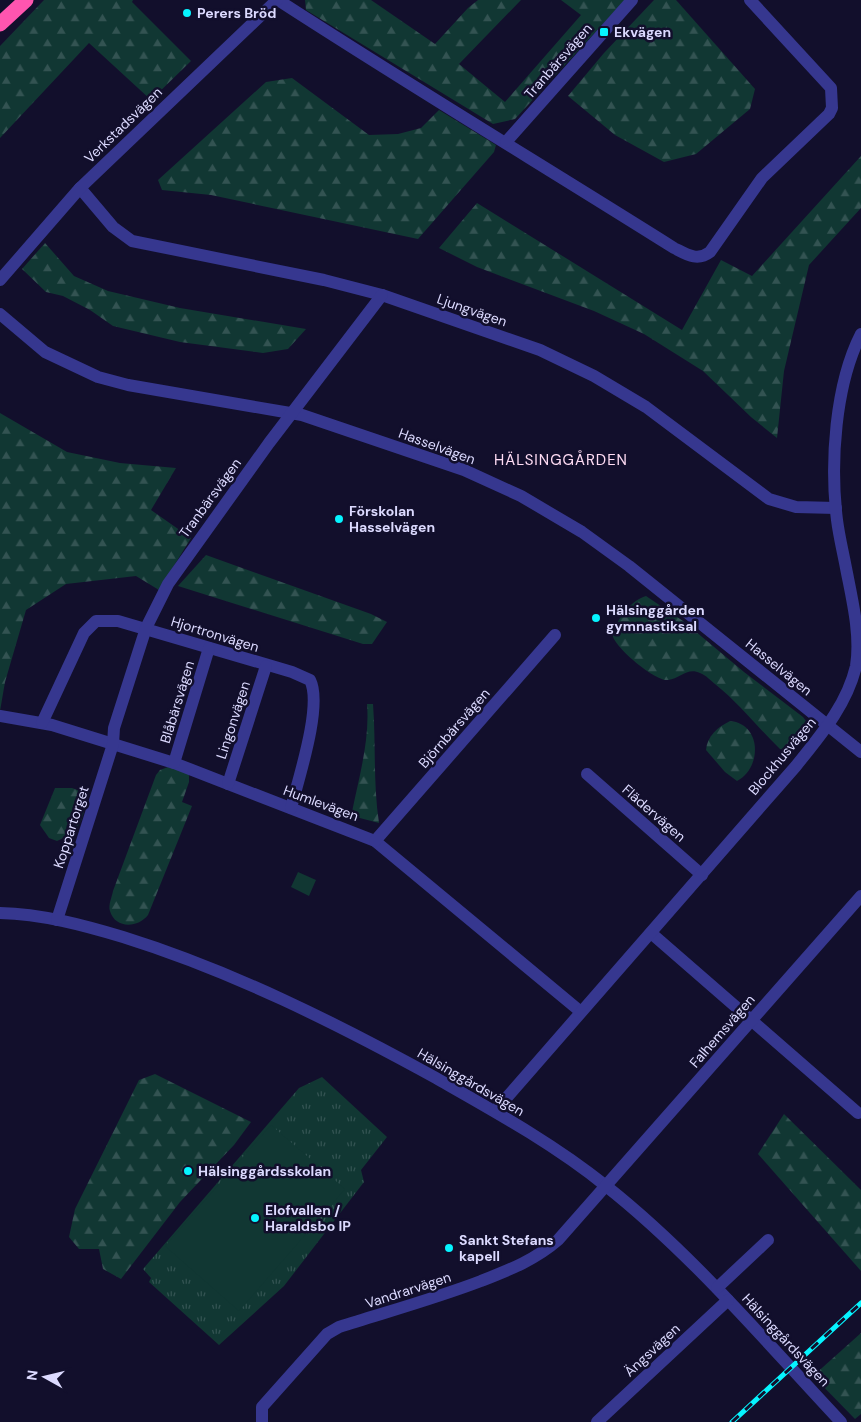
<svg xmlns="http://www.w3.org/2000/svg" width="861" height="1422" viewBox="0 0 861 1422" font-family="'DM Sans',sans-serif">
<style>
.grass{fill:url(#grass-tufts)}
.forest{fill:url(#forest-firs)}
.green{fill:#113733}
.lines{fill:none;stroke-linecap:round;stroke-linejoin:round}
.minor{stroke:#36378f;stroke-width:12}
.highway{stroke:#ff55af;stroke-width:15}
.rail-casing{stroke:#06f4ff;stroke-width:5}
.rail{stroke:#120f2c;stroke-width:3;stroke-dasharray:9;stroke-linecap:butt}
.poi-dot{fill:#06f4ff;stroke:#120f2c;stroke-width:2}
.labels{text-anchor:middle;stroke-width:5;stroke-linejoin:round;paint-order:stroke}
.poi-label{font-size:14px;font-weight:bold;fill:#dcdaff;stroke:#120f2c;text-anchor:start}
.street-label{font-size:14px;fill:#dcdaff;stroke:#120f2c}
.neighbourhood-label{font-size:15px;letter-spacing:1px;fill:#ffdcf4;stroke:#120f2c}
</style>
<defs>
<pattern id="grass-tufts" width="24" height="20" patternUnits="userSpaceOnUse" patternTransform="scale(1.25)"><rect width="24" height="20" fill="#113733"/><path d="M3 7l-1-3M5 7V3M7 7l1-3M15 17l-1-3M17 17v-4M19 17l1-3" fill="none" stroke="#335352"/></pattern>
<pattern id="forest-firs" width="22" height="20" patternUnits="userSpaceOnUse" patternTransform="scale(1.25)"><rect width="22" height="20" fill="#113733"/><path d="M5 1l3.5 6h-7zM16 11l3.5 6h-7z" fill="#335352"/></pattern>
</defs>
<rect width="100%" height="100%" fill="#120f2c"/>
<path class="grass" d="M322,1077L387,1137L361,1170L364,1182L284,1286L219,1345L149,1282L151,1278L143,1269L299,1088Z"/>
<g class="forest">
<path d="M44,0H133L132,2L191,61L151,100L89,43L0,138V46Z"/>
<path d="M305,0H371L435,44L468,8L478,0H521L459,64L505,102L581,15L561,0H625L515,119L493,124L306,10Z"/>
<path d="M654,0H676L755,89L750,109L696,154L664,162L615,135L568,96L604,53Z"/>
<path d="M292,78L369,135L398,134L421,128L439,110L496,145L494,152L418,239L211,195L162,190L158,180L266,82Z"/>
<path d="M861,156V208L809,265L784,371L777,438L751,417L703,371L644,334L594,311L477,267L439,248L477,203L682,330L721,260L752,276Z"/>
<path d="M45,243L74,276L108,291L180,308L306,329L288,349L263,353L180,342L113,326L90,310L63,296L46,292L22,269Z"/>
<path d="M0,413L67,452L120,463L176,468L151,510L191,538L159,590L136,576L66,584L26,610L5,682L0,711Z"/>
<path d="M206,555L371,614L387,622L372,644H363L178,586Z"/>
<path d="M646,596L683,621L744,672L803,717L809,725L801,743L790,750L780,749C758,728 740,704 715,684C711,681 706,675 700,673C687,667 680,679 668,680C656,682 612,646 612,633C618,619 631,600 646,596Z"/>
<path d="M367,704H373C376,744 373,783 379,823L356,817L352,812C359,777 370,740 367,704Z"/>
<path d="M730,721C762,724 762,768 737,781L725,772L706,750C707,736 718,727 730,721Z"/>
<path d="M168,767L189,773V782L182,802L192,806L148,915C138,928 115,929 110,911C108,905 112,897 113,891L156,775L160,770Z"/>
<path d="M55,788H72L85,793C85,819 81,830 57,841L49,838L40,825Z"/>
<path d="M155,1074L251,1122L234,1145L180,1202L121,1279L103,1269L99,1249H79L69,1237L75,1209L139,1080Z"/>
<path d="M784,1114L861,1190V1271L758,1154Z"/>
<path d="M861,1333V1414L855,1419L813,1376Z"/>
</g>
<g class="green">
<path d="M298,872L316,880L309,896L291,887Z"/>
<path d="M271,1125L345,1189L239,1311L165,1246Z"/>
</g>
<g class="lines">
<g class="minor">
<path d="M278,0C409,85 542,165 674,248C686,254 697,262 710,252L762,178L829,114L832,108L831,88L750,0"/>
<path d="M506,142L632,0"/>
<path d="M80,188L113,227L132,241L324,280L382,295L540,350L594,376L646,407L769,499L796,507L836,508"/>
<path d="M0,280L80,188L277,0"/>
<path d="M0,314L45,352L98,377L128,385L302,415L464,470L521,496L582,532L629,566L861,752"/>
<path d="M0,716L52,725L174,763L375,841L581,1012"/>
<path d="M42,723L84,633L96,621H118L292,672L310,680C323,705 298,780 291,808"/>
<path d="M174,763L209,648"/>
<path d="M587,774L702,875"/>
<path d="M228,784L266,666"/>
<path d="M375,841L555,635"/>
<path d="M0,913C42,914 83,925 123,937C232,971 336,1023 436,1078C494,1111 554,1144 606,1186C693,1255 765,1341 841,1422"/>
<path d="M57,920L113,744L114,728L146,628L168,584L269,443L382,295"/>
<path d="M651,933L858,1113"/>
<path d="M495,1111L796,766C820,736 847,705 856,666C861,635 852,599 846,568C843,552 839,536 837,520C830,463 835,385 861,334"/>
<path d="M717,1288L768,1240"/>
<path d="M262,1422V1407L327,1334L339,1327C386,1312 434,1299 481,1281C509,1270 535,1260 558,1240L861,896"/>
<path d="M597,1422L728,1300"/>
</g>
<path class="highway" d="M0,24L26,0"/>
<g class="rail-casing">
<path id="rail" d="M732,1422L861,1303"/>
</g>
<use href="#rail" class="rail"/>
</g>
<g class="poi-dot">
<circle cx="187" cy="13" r="5"/>
<rect x="599" y="27" width="10" height="10" rx="2.5"/>
<circle cx="339" cy="519" r="5"/>
<circle cx="596" cy="618" r="5"/>
<circle cx="188" cy="1171" r="5"/>
<circle cx="255" cy="1218" r="5"/>
<circle cx="449" cy="1248" r="5"/>
</g>
<g class="labels">
<g class="poi-label">
<text x="197" y="18">Perers Bröd</text>
<text x="614" y="37">Ekvägen</text>
<text x="349" y="516">Förskolan<tspan x="349" dy="16">Hasselvägen</tspan></text>
<text x="606" y="615">Hälsinggården<tspan x="606" dy="16">gymnastiksal</tspan></text>
<text x="198" y="1176">Hälsinggårdsskolan</text>
<text x="265" y="1215">Elofvallen /<tspan x="265" dy="16">Haraldsbo IP</tspan></text>
<text x="459" y="1245">Sankt Stefans<tspan x="459" dy="16">kapell</tspan></text>
</g>
<g class="street-label">
<text transform="translate(558 61) rotate(-49)" y="5">Tranbärsvägen</text>
<text transform="translate(123 125) rotate(-44)" y="5">Verkstadsvägen</text>
<text transform="translate(472 310) rotate(19)" y="5">Ljungvägen</text>
<text transform="translate(437 446) rotate(20)" y="5">Hasselvägen</text>
<text transform="translate(210 498) rotate(-54)" y="5">Tranbärsvägen</text>
<text transform="translate(215 634) rotate(17)" y="5">Hjortronvägen</text>
<text transform="translate(779 667) rotate(39)" y="5">Hasselvägen</text>
<text transform="translate(177 702) rotate(-73)" y="5">Blåbärsvägen</text>
<text transform="translate(233 720) rotate(-72)" y="5">Lingonvägen</text>
<text transform="translate(454 728) rotate(-49)" y="5">Björnbärsvägen</text>
<text transform="translate(782 756) rotate(-50)" y="5">Blockhusvägen</text>
<text transform="translate(321 803) rotate(20)" y="5">Humlevägen</text>
<text transform="translate(654 813) rotate(41)" y="5">Flädervägen</text>
<text transform="translate(71 827) rotate(-72)" y="5">Koppartorget</text>
<text transform="translate(722 1031) rotate(-49)" y="5">Falhemsvägen</text>
<text transform="translate(471 1082) rotate(30)" y="5">Hälsinggårdsvägen</text>
<text transform="translate(408 1290) rotate(-18)" y="5">Vandrarvägen</text>
<text transform="translate(786 1340) rotate(47)" y="5">Hälsinggårdsvägen</text>
<text transform="translate(652 1350) rotate(-43)" y="5">Ängsvägen</text>
</g>
<g class="neighbourhood-label">
<text x="561" y="465">HÄLSINGGÅRDEN</text>
</g>
</g>
<g transform="translate(45 1377) rotate(278)" stroke="#120f2c" stroke-width="4" paint-order="stroke">
<path d="M0-4L9 19L0 12L-9 19Z" fill="#dcdaff"/>
<text y="-8" font-size="14" font-weight="bold" text-anchor="middle" fill="#dcdaff">N</text>
</g>
</svg>
